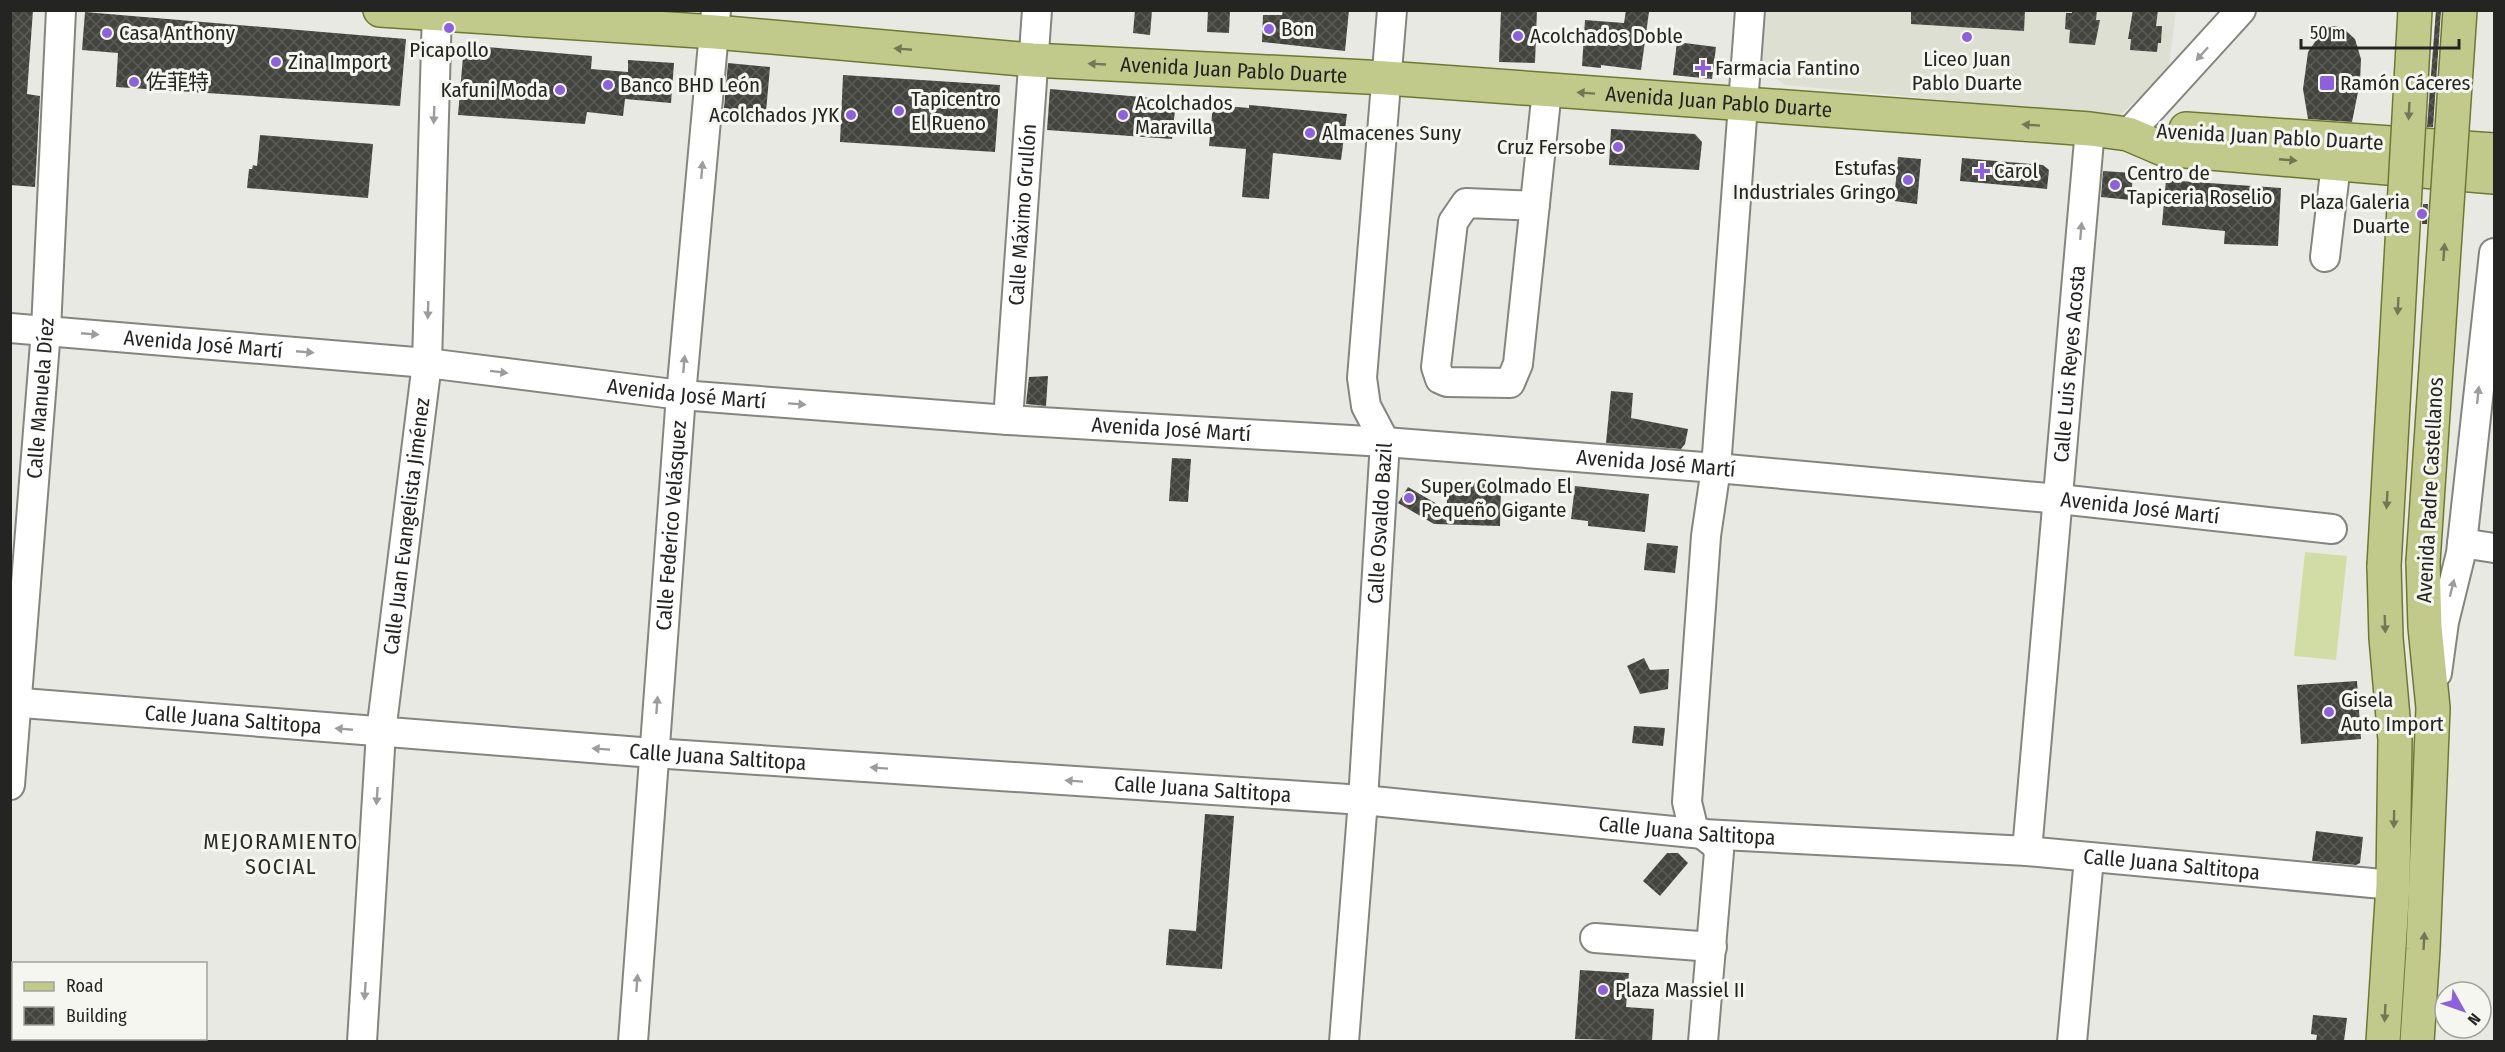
<svg xmlns="http://www.w3.org/2000/svg" width="2505" height="1052" viewBox="0 0 2505 1052" font-family="'Fira Sans Condensed','Noto Sans SC',sans-serif">
<style>
.built{fill:#dcdfd1}
.pitch{fill:#d2dda5}
.building{fill:url(#building-cross-hatch)}
.lines{fill:none;stroke-linecap:round;stroke-linejoin:round}
.minor-casing{stroke:#83857f;stroke-width:32}
.major-casing{stroke:#6f7833;stroke-width:36}
.minor{stroke:#fff;stroke-width:28}
.major{stroke:#c1ca8a;stroke-width:33}
.major-bridge-casing{stroke:#6f7833;stroke-width:36;stroke-linecap:butt}
.major-bridge{stroke:#c1ca8a;stroke-width:33}
.oneway{fill:#727756}
.oneway2{fill:#9c9c9c}
.poi-dot{fill:#8c61db;stroke:#f5f6f0;stroke-width:2}
.labels{text-anchor:middle;stroke-width:6;stroke-linejoin:round;paint-order:stroke}
.poi-label{font-size:21px;fill:#242422;stroke:#f5f6f0;text-anchor:start}
.street-label{font-size:21px;fill:#242422;stroke:#f5f6f0}
.neighbourhood-label{font-size:22px;letter-spacing:1.5px;fill:#2a2b26;stroke:#f5f6f0}
</style>
<defs>
<pattern id="building-cross-hatch" width="8" height="8" patternUnits="userSpaceOnUse" patternTransform="scale(1.5)"><rect width="8" height="8" fill="#43443e"/><path d="M0 0l8 8M0 8l8-8" fill="none" stroke="#5b5c57"/></pattern>
</defs>
<rect width="100%" height="100%" fill="#e8e9e3"/>
<path class="built" d="M1764,11H2176L2168,71L2119,116L1785,85L1758,64Z"/>
<path class="pitch" d="M2305,552L2347,556L2336,660L2294,656Z"/>
<g class="building">
<path d="M10,10H33L27,94L40,96L35,187L10,185Z"/>
<path d="M1135,10H1152L1150,35L1133,33Z"/>
<path d="M1208,10H1230L1229,33L1207,32Z"/>
<path d="M1283,10H1349L1345,51L1262,42L1263,15H1282Z"/>
<path d="M1501,10H1537L1535,63L1499,62Z"/>
<path d="M1626,10L1649,12L1641,70L1601,65V68L1582,66L1585,20L1624,23Z"/>
<path d="M1911,10H2025L2024,31L1911,24Z"/>
<path d="M2072,10H2097L2096,20H2100L2095,45L2069,43L2070,30L2065,29L2066,13H2072Z"/>
<path d="M2133,10H2158L2156,26H2162L2161,43H2158L2157,52L2130,50L2131,39H2128Z"/>
<path d="M2436,10H2441L2433,127H2427Z"/>
<path d="M85,12L406,39L400,106L116,87L118,53L82,50Z"/>
<path d="M2334,26L2343,28L2355,39L2361,59L2360,82L2352,122L2308,119L2303,89L2308,52L2324,29Z"/>
<path d="M1677,42L1716,47L1712,79L1673,75Z"/>
<path d="M464,45L592,56L591,69L628,72V60L674,63L671,103L625,99L623,116L587,112L585,124L458,115Z"/>
<path d="M728,63L770,67L765,123L723,119Z"/>
<path d="M843,75L1000,85L995,152L840,142Z"/>
<path d="M1050,89L1176,100L1172,139L1047,130Z"/>
<path d="M1213,105L1249,108V105L1347,114L1341,160L1273,153L1269,199L1242,197L1246,149L1209,146Z"/>
<path d="M1611,129L1695,134L1702,142L1699,170L1609,165Z"/>
<path d="M260,135L373,144L368,198L247,188L249,169H252L253,165L257,166Z"/>
<path d="M1898,157L1921,159L1917,204L1894,201Z"/>
<path d="M1962,158L2043,165L2049,170L2047,189L1960,181Z"/>
<path d="M2103,171L2133,173L2131,200L2101,197Z"/>
<path d="M2166,180L2281,188L2278,246L2224,244L2225,231L2162,225Z"/>
<path d="M2423,204H2428L2427,224H2422Z"/>
<path d="M1048,376L1046,406L1026,404L1029,377Z"/>
<path d="M1611,391L1633,393L1631,418L1688,429L1685,444L1681,449L1606,443Z"/>
<path d="M1172,458L1191,459L1188,502L1169,501Z"/>
<path d="M1481,483L1501,484L1500,526L1434,524L1398,503L1408,487L1447,510V484Z"/>
<path d="M1575,486L1649,494L1645,532L1588,526V521L1571,519Z"/>
<path d="M1647,543L1678,546L1675,573L1644,570Z"/>
<path d="M1644,658L1650,670L1669,669L1668,689L1640,694L1627,666Z"/>
<path d="M2357,681L2361,739L2301,744L2297,685Z"/>
<path d="M1634,726L1665,728L1663,746L1632,743Z"/>
<path d="M1205,814L1234,816L1222,969L1166,965L1169,929L1196,931Z"/>
<path d="M2316,831L2363,837L2360,863L2356,865L2312,861Z"/>
<path d="M1667,853H1678L1688,863L1660,896L1643,881Z"/>
<path d="M1580,970L1629,973L1626,1007L1654,1009L1652,1041L1575,1039Z"/>
<path d="M2313,1015L2347,1018L2344,1041H2316L2317,1035L2311,1034Z"/>
</g>
<g class="lines">
<g class="minor-casing">
<g id="minor">
<path d="M2128,134L2241,10"/>
<path d="M1535,206L1466,203L1453,222L1436,367L1440,379L1447,382L1510,383L1518,364L1547,90"/>
<path d="M2325,257L2336,164"/>
<path id="s1" d="M10,328L427,363L681,395L1008,420L1385,442L1716,468L2059,499L2332,529"/>
<path id="s2" d="M1008,420L1037,10"/>
<path d="M2462,543L2494,548"/>
<path d="M2437,673L2444,622L2461,553L2494,253"/>
<path id="s3" d="M10,702L653,753L1363,800L1703,834L2027,851L2393,885"/>
<path id="s4" d="M10,785L46,330L61,10"/>
<path id="s5" d="M2027,851L2090,129"/>
<path d="M1595,938L1712,947"/>
<path id="s6" d="M362,1042L381,732L427,363L437,10"/>
<path id="s7" d="M633,1042L681,395L716,10"/>
<path id="s8" d="M1344,1042L1363,800L1385,442L1366,406L1362,378L1392,10"/>
<path d="M1703,1042L1719,852L1715,844L1693,827L1687,802L1706,536L1716,468L1750,10"/>
<path d="M2072,1042L2089,858"/>
</g>
</g>
<g class="major-casing">
<g id="major">
<path id="s9" d="M380,10L715,32L1032,60L1386,78L2090,129L2128,134L2163,149L2494,177"/>
<path d="M2186,129L2494,150"/>
<path d="M2383,1042L2393,885L2395,740L2386,638L2384,566"/>
<path d="M2417,1042L2423,949L2433,708L2425,627L2423,562"/>
</g>
</g>
<use href="#minor" class="minor"/>
<use href="#major" class="major"/>
<g class="major-bridge-casing">
<g id="major-bridge">
<path d="M2423,562L2460,10"/>
<path d="M2384,566L2415,10"/>
</g>
</g>
<use href="#major-bridge" class="major-bridge"/>
</g>
<defs><path id="oneway-solid" d="M-6-.8H1V-3.2L6.5 0L1 3.2V.8H-6Z" transform="scale(1.5)"/></defs>
<g class="oneway">
<use href="#oneway-solid" transform="translate(903 49) rotate(-175)"/>
<use href="#oneway-solid" transform="translate(1097 64) rotate(-177)"/>
<use href="#oneway-solid" transform="translate(1586 93) rotate(-176)"/>
<use href="#oneway-solid" transform="translate(2409 111) rotate(93)"/>
<use href="#oneway-solid" transform="translate(2031 125) rotate(-176)"/>
<use href="#oneway-solid" transform="translate(2288 160) rotate(5)"/>
<use href="#oneway-solid" transform="translate(2444 252) rotate(-86)"/>
<use href="#oneway-solid" transform="translate(2398 306) rotate(93)"/>
<use href="#oneway-solid" transform="translate(2387 500) rotate(93)"/>
<use href="#oneway-solid" transform="translate(2385 624) rotate(88)"/>
<use href="#oneway-solid" transform="translate(2394 819) rotate(91)"/>
<use href="#oneway-solid" transform="translate(2424 941) rotate(-87)"/>
<use href="#oneway-solid" transform="translate(2385 1013) rotate(93)"/>
</g>
<g class="oneway2">
<use href="#oneway-solid" transform="translate(2202 54) rotate(132)"/>
<use href="#oneway-solid" transform="translate(434 115) rotate(92)"/>
<use href="#oneway-solid" transform="translate(702 170) rotate(-85)"/>
<use href="#oneway-solid" transform="translate(2081 231) rotate(-85)"/>
<use href="#oneway-solid" transform="translate(428 310) rotate(92)"/>
<use href="#oneway-solid" transform="translate(90 334) rotate(5)"/>
<use href="#oneway-solid" transform="translate(305 352) rotate(5)"/>
<use href="#oneway-solid" transform="translate(684 364) rotate(-85)"/>
<use href="#oneway-solid" transform="translate(499 372) rotate(7)"/>
<use href="#oneway-solid" transform="translate(2478 395) rotate(-84)"/>
<use href="#oneway-solid" transform="translate(797 404) rotate(4)"/>
<use href="#oneway-solid" transform="translate(2452 588) rotate(-76)"/>
<use href="#oneway-solid" transform="translate(657 705) rotate(-86)"/>
<use href="#oneway-solid" transform="translate(344 729) rotate(-175)"/>
<use href="#oneway-solid" transform="translate(601 749) rotate(-176)"/>
<use href="#oneway-solid" transform="translate(879 768) rotate(-176)"/>
<use href="#oneway-solid" transform="translate(1074 781) rotate(-176)"/>
<use href="#oneway-solid" transform="translate(377 796) rotate(94)"/>
<use href="#oneway-solid" transform="translate(637 983) rotate(-86)"/>
<use href="#oneway-solid" transform="translate(365 991) rotate(94)"/>
</g>
<g class="poi-dot">
<circle cx="449" cy="28" r="6"/>
<circle cx="1269" cy="29" r="6"/>
<circle cx="107" cy="33" r="6"/>
<circle cx="1518" cy="36" r="6"/>
<circle cx="1967" cy="37" r="6"/>
<circle cx="276" cy="62" r="6"/>
<path d="M1700 59h6v6h6v6h-6v6h-6v-6h-6v-6h6z"/>
<circle cx="134" cy="82" r="6"/>
<rect x="2319" y="75" width="16" height="16" rx="3"/>
<circle cx="608" cy="85" r="6"/>
<circle cx="560" cy="90" r="6"/>
<circle cx="899" cy="111" r="6"/>
<circle cx="851" cy="115" r="6"/>
<circle cx="1123" cy="115" r="6"/>
<circle cx="1310" cy="133" r="6"/>
<circle cx="1618" cy="147" r="6"/>
<path d="M1979 162h6v6h6v6h-6v6h-6v-6h-6v-6h6z"/>
<circle cx="1908" cy="180" r="6"/>
<circle cx="2115" cy="185" r="6"/>
<circle cx="2422" cy="214" r="6"/>
<circle cx="1409" cy="498" r="6"/>
<circle cx="2329" cy="712" r="6"/>
<circle cx="1603" cy="990" r="6"/>
</g>
<g class="labels">
<g class="poi-label">
<text x="1281" y="36">Bon</text>
<text x="119" y="40">Casa Anthony</text>
<text x="1530" y="43">Acolchados Doble</text>
<text x="449" y="57" text-anchor="middle">Picapollo</text>
<text x="1967" y="66" text-anchor="middle">Liceo Juan<tspan x="1967" dy="24">Pablo Duarte</tspan></text>
<text x="288" y="69">Zina Import</text>
<text x="1715" y="75">Farmacia Fantino</text>
<text x="146" y="89">佐菲特</text>
<text x="2340" y="90">Ramón Cáceres</text>
<text x="620" y="92">Banco BHD León</text>
<text x="548" y="97" text-anchor="end">Kafuni Moda</text>
<text x="911" y="106">Tapicentro<tspan x="911" dy="24">El Rueno</tspan></text>
<text x="1135" y="110">Acolchados<tspan x="1135" dy="24">Maravilla</tspan></text>
<text x="839" y="122" text-anchor="end">Acolchados JYK</text>
<text x="1322" y="140">Almacenes Suny</text>
<text x="1606" y="154" text-anchor="end">Cruz Fersobe</text>
<text x="1896" y="175" text-anchor="end">Estufas<tspan x="1896" dy="24">Industriales Gringo</tspan></text>
<text x="1994" y="178">Carol</text>
<text x="2127" y="180">Centro de<tspan x="2127" dy="24">Tapiceria Roselio</tspan></text>
<text x="2410" y="209" text-anchor="end">Plaza Galeria<tspan x="2410" dy="24">Duarte</tspan></text>
<text x="1421" y="493">Super Colmado El<tspan x="1421" dy="24">Pequeño Gigante</tspan></text>
<text x="2341" y="707">Gisela<tspan x="2341" dy="24">Auto Import</tspan></text>
<text x="1615" y="997">Plaza Massiel II</text>
</g>
<g class="street-label">
<text dy="7" stroke="none"><textPath href="#s9" startOffset="856">Avenida Juan Pablo Duarte</textPath></text>
<text dy="7" stroke="none"><textPath href="#s9" startOffset="1342">Avenida Juan Pablo Duarte</textPath></text>
<text transform="translate(2270 137) rotate(3)" y="7">Avenida Juan Pablo Duarte</text>
<text dy="7" stroke="none"><textPath href="#s2" startOffset="206">Calle Máximo Grullón</textPath></text>
<text dy="7" stroke="none"><textPath href="#s1" startOffset="194">Avenida José Martí</textPath></text>
<text dy="7" stroke="none"><textPath href="#s5" startOffset="489">Calle Luis Reyes Acosta</textPath></text>
<text dy="7" stroke="none"><textPath href="#s1" startOffset="680">Avenida José Martí</textPath></text>
<text dy="7" stroke="none"><textPath href="#s4" startOffset="388">Calle Manuela Díez</textPath></text>
<text dy="7" stroke="none"><textPath href="#s1" startOffset="1166">Avenida José Martí</textPath></text>
<text dy="7" stroke="none"><textPath href="#s1" startOffset="1652">Avenida José Martí</textPath></text>
<text transform="translate(2430 490) rotate(-87)" y="7">Avenida Padre Castellanos</text>
<text dy="7" stroke="none"><textPath href="#s1" startOffset="2138">Avenida José Martí</textPath></text>
<text dy="7" stroke="none"><textPath href="#s8" startOffset="520">Calle Osvaldo Bazil</textPath></text>
<text dy="7" stroke="none"><textPath href="#s6" startOffset="518">Calle Juan Evangelista Jiménez</textPath></text>
<text dy="7" stroke="none"><textPath href="#s7" startOffset="518">Calle Federico Velásquez</textPath></text>
<text dy="7" stroke="none"><textPath href="#s3" startOffset="224">Calle Juana Saltitopa</textPath></text>
<text dy="7" stroke="none"><textPath href="#s3" startOffset="710">Calle Juana Saltitopa</textPath></text>
<text dy="7" stroke="none"><textPath href="#s3" startOffset="1196">Calle Juana Saltitopa</textPath></text>
<text dy="7" stroke="none"><textPath href="#s3" startOffset="1682">Calle Juana Saltitopa</textPath></text>
<text dy="7" stroke="none"><textPath href="#s3" startOffset="2168">Calle Juana Saltitopa</textPath></text>
</g>
<g class="neighbourhood-label">
<text x="281" y="849">MEJORAMIENTO<tspan x="281" dy="25">SOCIAL</tspan></text>
</g>
</g>
<rect width="2505" height="1052" fill="none" stroke="#242422" stroke-width="24"/>
<rect x="12" y="962" width="195" height="78" fill="#f5f6f0" stroke="#a1a29e" stroke-width="1.5"/>
<rect x="24" y="982" width="30" height="9" fill="#c1ca8a" stroke="#a1a29e" stroke-width="1.5"/>
<text x="66" y="992" font-size="18" fill="#242422">Road</text>
<rect x="24" y="1007" width="30" height="18" fill="url(#building-cross-hatch)" stroke="#a1a29e" stroke-width="1.5"/>
<text x="66" y="1022" font-size="18" fill="#242422">Building</text>
<g transform="translate(2463 1010) rotate(130)"><circle r="28" fill="#f5f6f0" stroke="#a1a29e" stroke-width="1.5"/>
<path d="M0-4.5L10 22L0 15L-10 22Z" fill="#8c61db"/>
<text y="-9" font-size="16" font-weight="bold" text-anchor="middle" fill="#242422">N</text>
</g>
<path d="M2301 39v9h158v-9" fill="none" stroke="#242422" stroke-width="3"/>
<text x="2310" y="39" font-size="18" fill="#242422" stroke="#f5f6f0" stroke-width="4.5" paint-order="stroke">50 m</text>
</svg>
